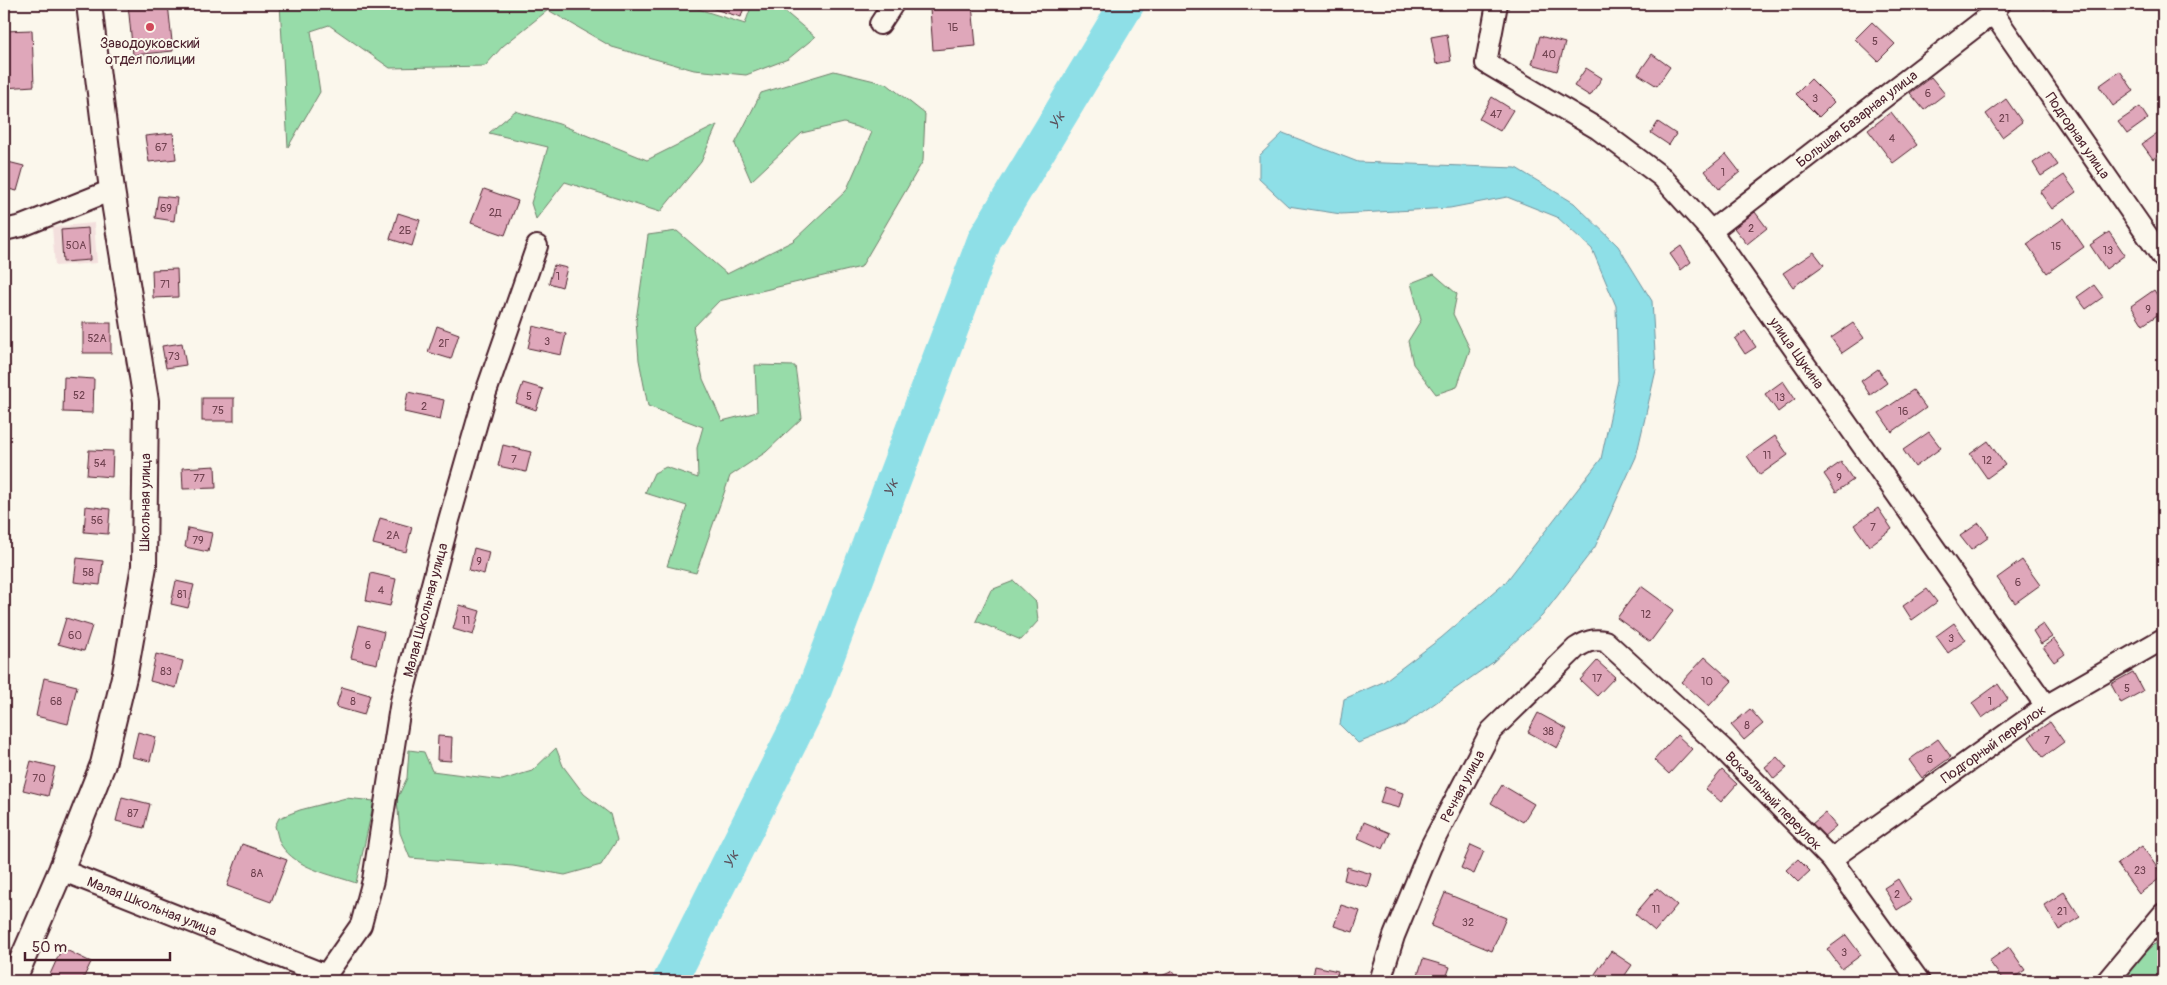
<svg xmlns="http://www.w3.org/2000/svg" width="2167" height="985" viewBox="0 0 2167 985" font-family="Pangolin,sans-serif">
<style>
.built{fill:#f3dfdd}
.green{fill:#97dca9;stroke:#707e6a}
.water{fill:#8edfe7;stroke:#73929c}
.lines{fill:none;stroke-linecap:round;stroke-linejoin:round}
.river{stroke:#8edfe7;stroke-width:35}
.building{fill:#dfa7ba;stroke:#4a1f2b}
.minor-casing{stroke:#4a1f2b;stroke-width:24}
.tertiary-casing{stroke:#4a1f2b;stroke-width:28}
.minor{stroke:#fbf7ec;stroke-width:20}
.tertiary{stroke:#fbf7ec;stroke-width:24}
.poi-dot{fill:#d1495b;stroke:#fbf7ec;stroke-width:2}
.labels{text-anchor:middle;stroke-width:4;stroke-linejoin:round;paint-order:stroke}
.number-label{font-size:11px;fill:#6f414f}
.poi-label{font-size:14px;fill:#4a1f2b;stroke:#fbf7ec}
.street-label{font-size:14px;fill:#4a1f2b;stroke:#fbf7ec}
.water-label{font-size:15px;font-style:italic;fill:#5b4f5a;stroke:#fbf7ec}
</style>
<rect width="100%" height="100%" fill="#fbf7ec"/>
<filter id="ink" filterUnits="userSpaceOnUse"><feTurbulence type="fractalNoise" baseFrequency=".02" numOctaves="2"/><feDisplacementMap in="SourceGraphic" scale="10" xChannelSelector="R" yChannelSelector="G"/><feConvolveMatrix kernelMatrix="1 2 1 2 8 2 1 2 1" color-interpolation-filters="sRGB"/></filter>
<g filter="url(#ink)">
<path class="built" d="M94,223L97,263L55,266L52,227Z"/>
<g class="green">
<path d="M280,4H683L745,24L752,4H776L815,37L788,59L746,75L694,70L612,47L548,10L503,46L485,66L390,68L329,25L311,31L320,92L288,147Z"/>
<path d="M834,71L887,84L925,114L923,161L861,267L719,301L693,328L703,379L722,421L757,412L755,365L795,366L802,418L766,452L730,476L696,573L667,566L687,506L645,493L654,473L666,467L698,478L697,448L703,427L648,406L639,360L636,321L648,235L677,231L727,274L793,241L846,191L872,132L844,123L802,133L751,181L735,144L761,93Z"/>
<path d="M515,111L559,124L647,160L717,125L701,162L660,212L565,182L536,219L531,203L548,147L489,133Z"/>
<path d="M1434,274L1457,294L1453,314L1470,349L1457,387L1436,394L1413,364L1408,341L1421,320L1411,283Z"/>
<path d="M1014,581L1036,602L1038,621L1021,640L976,621L991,590Z"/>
<path d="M556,748L563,766L584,794L610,814L617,840L601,865L565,875L513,866L410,858L400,833L397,799L407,778L409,750L424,752L432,771L502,780L532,771Z"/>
<path d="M346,798L374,801L356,883C330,874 297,869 281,845C278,840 277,832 275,826L279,818L300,810Z"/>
<path d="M2163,937V981H2121L2135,962Z"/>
</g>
<path class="water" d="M1283,133L1358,162L1516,168L1574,203L1618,246L1652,301L1656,370L1636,457L1595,547L1542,616L1492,663L1404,725L1358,743L1340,725L1344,699L1383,682L1441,638L1505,583L1601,459L1618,380L1616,306L1592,249L1557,217L1507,197L1450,208L1341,214L1288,206L1259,179V156Z"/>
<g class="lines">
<path class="river" id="s1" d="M670,981L809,704L985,239L1127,4"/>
</g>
<g class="building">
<path d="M128,4H168L173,51L133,55Z"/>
<path d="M697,4H745L741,17Z"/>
<path d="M2040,4H2052L2044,9Z"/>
<path d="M972,5L976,46L933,50L930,9Z"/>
<path d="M1872,22L1895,44L1878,61L1855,39Z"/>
<path d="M32,30L34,86L4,88V31Z"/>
<path d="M1447,34L1451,61L1436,64L1431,37Z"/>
<path d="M1540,36L1565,43L1557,71L1532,64Z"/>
<path d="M1652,54L1670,67L1657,86L1638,74Z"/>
<path d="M1586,68L1602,78L1590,96L1574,86Z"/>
<path d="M2120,71L2134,91L2113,106L2099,86Z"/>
<path d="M1931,77L1945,94L1924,110L1910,93Z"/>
<path d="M1811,79L1834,102L1819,117L1796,94Z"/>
<path d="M1492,97L1513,110L1500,131L1479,119Z"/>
<path d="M2006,99L2022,122L2002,137L1986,114Z"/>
<path d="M2140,107L2148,119L2127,134L2118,122Z"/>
<path d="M1891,112L1917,145L1893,163L1868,130Z"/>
<path d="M1658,122L1676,134L1669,145L1651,133Z"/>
<path d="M2160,131L2163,135V152L2153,159L2142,144Z"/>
<path d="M173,133L176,159L149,162L145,136Z"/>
<path d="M2049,152L2058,165L2041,176L2033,163Z"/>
<path d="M1726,154L1740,172L1719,189L1705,171Z"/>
<path d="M4,161L24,166L17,191L4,188Z"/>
<path d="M2064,175L2076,192L2052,209L2040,192Z"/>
<path d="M484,189L518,201L505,235L471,223Z"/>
<path d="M158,196L177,198L174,221L155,218Z"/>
<path d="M1755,212L1767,228L1747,244L1734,228Z"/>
<path d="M398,213L420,220L412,246L390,239Z"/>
<path d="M2064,218L2084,247L2047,273L2027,244Z"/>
<path d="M88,228L90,260L63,262L61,230Z"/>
<path d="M2109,232L2125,255L2106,269L2090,245Z"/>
<path d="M1681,246L1691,262L1681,270L1670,254Z"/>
<path d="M1814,252L1824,265L1793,287L1783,273Z"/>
<path d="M554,265L567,268L562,287L549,283Z"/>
<path d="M177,269L178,297L153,298L152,270Z"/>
<path d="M2094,285L2103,297L2086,309L2077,297Z"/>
<path d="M2154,290L2163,304V311L2143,325L2131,306Z"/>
<rect x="83" y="323" width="28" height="30"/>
<path d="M1853,323L1864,338L1842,353L1831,338Z"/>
<path d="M437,326L459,334L451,359L428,352Z"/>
<path d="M533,326L566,334L561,355L528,348Z"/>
<path d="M1745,331L1756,347L1745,354L1735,339Z"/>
<path d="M182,343L186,365L166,368L162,346Z"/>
<path d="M1878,369L1887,383L1870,395L1861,381Z"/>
<path d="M64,377L94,379L93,413L63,412Z"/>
<path d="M1783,381L1795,399L1778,412L1765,394Z"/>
<path d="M523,383L543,389L536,410L516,403Z"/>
<path d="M1913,390L1926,408L1892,432L1879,413Z"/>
<path d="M408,392L444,400L440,420L404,412Z"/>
<rect x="202" y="398" width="32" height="23"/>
<path d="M1929,432L1941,448L1915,467L1903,450Z"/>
<path d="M1775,436L1788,455L1760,475L1747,456Z"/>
<path d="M1988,441L2005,465L1987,478L1970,454Z"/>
<path d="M503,445L531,452L526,472L498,466Z"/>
<path d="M89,450L113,451L112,477L87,475Z"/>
<path d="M1841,462L1853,480L1836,492L1824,474Z"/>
<path d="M215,466L216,488L183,489L182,468Z"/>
<path d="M86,506L110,509L108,534L84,532Z"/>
<path d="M1878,508L1892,529L1869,546L1854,525Z"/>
<path d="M380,518L412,527L406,552L373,544Z"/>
<path d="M1979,523L1989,537L1971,550L1960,536Z"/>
<path d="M188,528L212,533L208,552L185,547Z"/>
<path d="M474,548L489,552L484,574L469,570Z"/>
<path d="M77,558L103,561L100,585L74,582Z"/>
<path d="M2022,560L2040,585L2015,603L1997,578Z"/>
<path d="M371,573L396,579L390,606L366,601Z"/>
<path d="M176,581L194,585L188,608L171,604Z"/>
<path d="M1641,586L1674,610L1650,642L1617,618Z"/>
<path d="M1927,589L1937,602L1912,620L1903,606Z"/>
<path d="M460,605L480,611L473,635L453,629Z"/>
<path d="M66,618L92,626L84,651L58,644Z"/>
<path d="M1954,623L1966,640L1948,653L1936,636Z"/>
<path d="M2043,624L2052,637L2041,644L2033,631Z"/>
<path d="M359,625L384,632L377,664L351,658Z"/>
<path d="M2054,639L2065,654L2054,662L2043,647Z"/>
<path d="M156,654L183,661L176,688L150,681Z"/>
<path d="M1705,657L1732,681L1709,706L1682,682Z"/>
<path d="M1597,661L1615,677L1597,696L1580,680Z"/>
<path d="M2133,672L2143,691L2121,703L2111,684Z"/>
<path d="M44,678L77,686L68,724L36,716Z"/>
<path d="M1998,684L2008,699L1982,718L1972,703Z"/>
<path d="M342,687L370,695L364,715L336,707Z"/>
<path d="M1750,709L1763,724L1744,740L1731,725Z"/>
<path d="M1538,713L1567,729L1557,748L1528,732Z"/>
<path d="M2050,722L2064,742L2043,757L2029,737Z"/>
<path d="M138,732L156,737L150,761L132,757Z"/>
<path d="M1677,735L1692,749L1669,774L1654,760Z"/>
<path d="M438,736L452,737L451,761L437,760Z"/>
<path d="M1938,739L1951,757L1922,778L1909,760Z"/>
<path d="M1777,757L1787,768L1774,779L1765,767Z"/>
<path d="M31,761L55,767L48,796L23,790Z"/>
<path d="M1722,770L1737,784L1721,802L1706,789Z"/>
<path d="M1502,785L1534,804L1523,822L1491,803Z"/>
<path d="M1385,787L1403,793L1399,808L1380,803Z"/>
<path d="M122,797L150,804L144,828L116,821Z"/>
<path d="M1825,813L1836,826L1823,837L1812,824Z"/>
<path d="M1364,822L1390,833L1383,849L1358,838Z"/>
<path d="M242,844L287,860L271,902L227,886Z"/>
<path d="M1471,845L1484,851L1474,874L1461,868Z"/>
<path d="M2142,846L2163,876L2139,894L2117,864Z"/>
<path d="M1798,859L1810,871L1798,882L1786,870Z"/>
<path d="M1347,867L1372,874L1368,887L1344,880Z"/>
<path d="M1898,879L1911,901L1897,910L1884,888Z"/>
<path d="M1657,888L1677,905L1655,931L1635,914Z"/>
<path d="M2064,892L2080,917L2059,930L2044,905Z"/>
<path d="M1445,893L1506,918L1492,951L1431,926Z"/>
<path d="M1341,905L1360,911L1353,932L1334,926Z"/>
<path d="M1846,935L1861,955L1842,969L1827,949Z"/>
<path d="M2009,947L2025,970L2009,981H2004L1989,961Z"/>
<path d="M62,948L91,962L82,981H47Z"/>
<path d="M1611,951L1632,965L1621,981H1590Z"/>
<path d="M1423,959L1450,967L1445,981H1416Z"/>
<path d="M1315,966L1338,971L1336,981H1312Z"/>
<path d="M1173,971L1178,981H1150Z"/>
</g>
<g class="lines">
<g class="minor-casing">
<g id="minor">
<path id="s2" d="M1497,4L1486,63L1598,129L1662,177L1711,231L2046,706"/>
<path id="s3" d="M1993,13L2163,258"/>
<path d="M880,24L893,4"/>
<path d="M4,230L22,226L112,190"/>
<path id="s4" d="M1711,231L1993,13L2000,4"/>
<path id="s5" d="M1831,859L2046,706L2163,639"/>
<path id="s6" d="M61,870L326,975"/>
<path id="s7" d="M325,981L326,975L361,925L373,880L401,701L449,520L484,398L537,246"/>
<path id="s8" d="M1380,981L1394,936L1431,846L1491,731L1576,648C1587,641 1593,639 1605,641L1722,748L1831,859L1919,981"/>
<path d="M2107,981L2163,914"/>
</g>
</g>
<g class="tertiary-casing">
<g id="tertiary">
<path id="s9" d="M13,981L61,870L103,764L125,673L144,566L146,401L112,190L89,4"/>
</g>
</g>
<use href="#minor" class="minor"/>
<use href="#tertiary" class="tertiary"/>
</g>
</g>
<circle class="poi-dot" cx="150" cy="27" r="5"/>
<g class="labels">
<g class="number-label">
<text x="953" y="31">1Б</text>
<text x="1875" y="45">5</text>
<text x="1549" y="58">40</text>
<text x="1928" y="97">6</text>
<text x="1815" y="102">3</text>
<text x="1496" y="118">47</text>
<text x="2004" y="122">21</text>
<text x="1892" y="142">4</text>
<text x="161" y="151">67</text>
<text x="1723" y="176">1</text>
<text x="166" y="212">69</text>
<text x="495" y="216">2Д</text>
<text x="1751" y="232">2</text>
<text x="405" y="234">2Б</text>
<text x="76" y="249">50А</text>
<text x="2056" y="250">15</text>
<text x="2108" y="254">13</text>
<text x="558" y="280">1</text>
<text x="165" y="288">71</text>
<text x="2148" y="313">9</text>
<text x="97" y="342">52А</text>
<text x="547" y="345">3</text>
<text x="444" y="347">2Г</text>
<text x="174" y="360">73</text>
<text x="79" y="399">52</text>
<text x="529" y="400">5</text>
<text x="1780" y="401">13</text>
<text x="424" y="410">2</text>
<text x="218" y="414">75</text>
<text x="1903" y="415">16</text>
<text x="1767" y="459">11</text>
<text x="514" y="463">7</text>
<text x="1987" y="464">12</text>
<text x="100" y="467">54</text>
<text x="1839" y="481">9</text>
<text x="199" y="482">77</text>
<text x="97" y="524">56</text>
<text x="1873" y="531">7</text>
<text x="393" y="539">2А</text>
<text x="198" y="544">79</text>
<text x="479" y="565">9</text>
<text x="88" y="576">58</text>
<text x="2018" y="586">6</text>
<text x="381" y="594">4</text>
<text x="182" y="598">81</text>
<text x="1646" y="618">12</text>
<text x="466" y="624">11</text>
<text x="75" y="639">60</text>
<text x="1951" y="642">3</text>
<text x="368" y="649">6</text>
<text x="166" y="675">83</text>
<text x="1597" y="682">17</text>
<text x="1707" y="685">10</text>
<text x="2127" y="692">5</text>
<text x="56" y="705">68</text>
<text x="353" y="705">8</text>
<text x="1990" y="705">1</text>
<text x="1747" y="729">8</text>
<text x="1548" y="735">38</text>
<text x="2047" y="744">7</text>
<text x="1930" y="763">6</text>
<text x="39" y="782">70</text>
<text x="133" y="817">87</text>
<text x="2140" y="874">23</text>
<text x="257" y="877">8А</text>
<text x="1897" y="898">2</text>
<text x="1656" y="913">11</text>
<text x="2062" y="915">21</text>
<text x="1468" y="926">32</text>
<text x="1844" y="956">3</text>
</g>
<g class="poi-label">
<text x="150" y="48">Заводоуковский<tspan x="150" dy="16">отдел полиции</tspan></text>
</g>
<g class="street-label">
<text dy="5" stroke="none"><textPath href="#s4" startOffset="184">Большая Базарная улица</textPath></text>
<text dy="5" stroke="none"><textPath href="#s3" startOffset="149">Подгорная улица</textPath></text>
<text dy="5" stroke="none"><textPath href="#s2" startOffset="492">улица Щукина</textPath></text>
<text dy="5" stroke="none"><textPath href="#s9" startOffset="501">Школьная улица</textPath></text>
<text dy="5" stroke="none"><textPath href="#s7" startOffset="389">Малая Школьная улица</textPath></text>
<text dy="5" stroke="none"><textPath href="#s5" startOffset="199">Подгорный переулок</textPath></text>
<text dy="5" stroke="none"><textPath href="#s8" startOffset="212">Речная улица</textPath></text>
<text dy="5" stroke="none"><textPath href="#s8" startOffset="656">Вокзальный переулок</textPath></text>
<text dy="5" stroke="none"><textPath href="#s6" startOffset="98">Малая Школьная улица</textPath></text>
</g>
<g class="water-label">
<text dy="5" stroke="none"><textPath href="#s1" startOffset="946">Ук</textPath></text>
<text dy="5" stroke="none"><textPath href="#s1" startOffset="541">Ук</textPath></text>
<text dy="5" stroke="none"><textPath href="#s1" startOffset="136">Ук</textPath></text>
</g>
</g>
<rect width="2167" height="985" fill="none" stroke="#fbf7ec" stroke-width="20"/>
<rect x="10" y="10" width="2147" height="965" fill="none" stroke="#4a1f2b" stroke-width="2" filter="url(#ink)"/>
<path d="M25 952v8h145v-8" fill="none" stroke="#4a1f2b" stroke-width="2.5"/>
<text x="32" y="952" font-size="15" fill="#4a1f2b" stroke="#fbf7ec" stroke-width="4" paint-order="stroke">50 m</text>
</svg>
